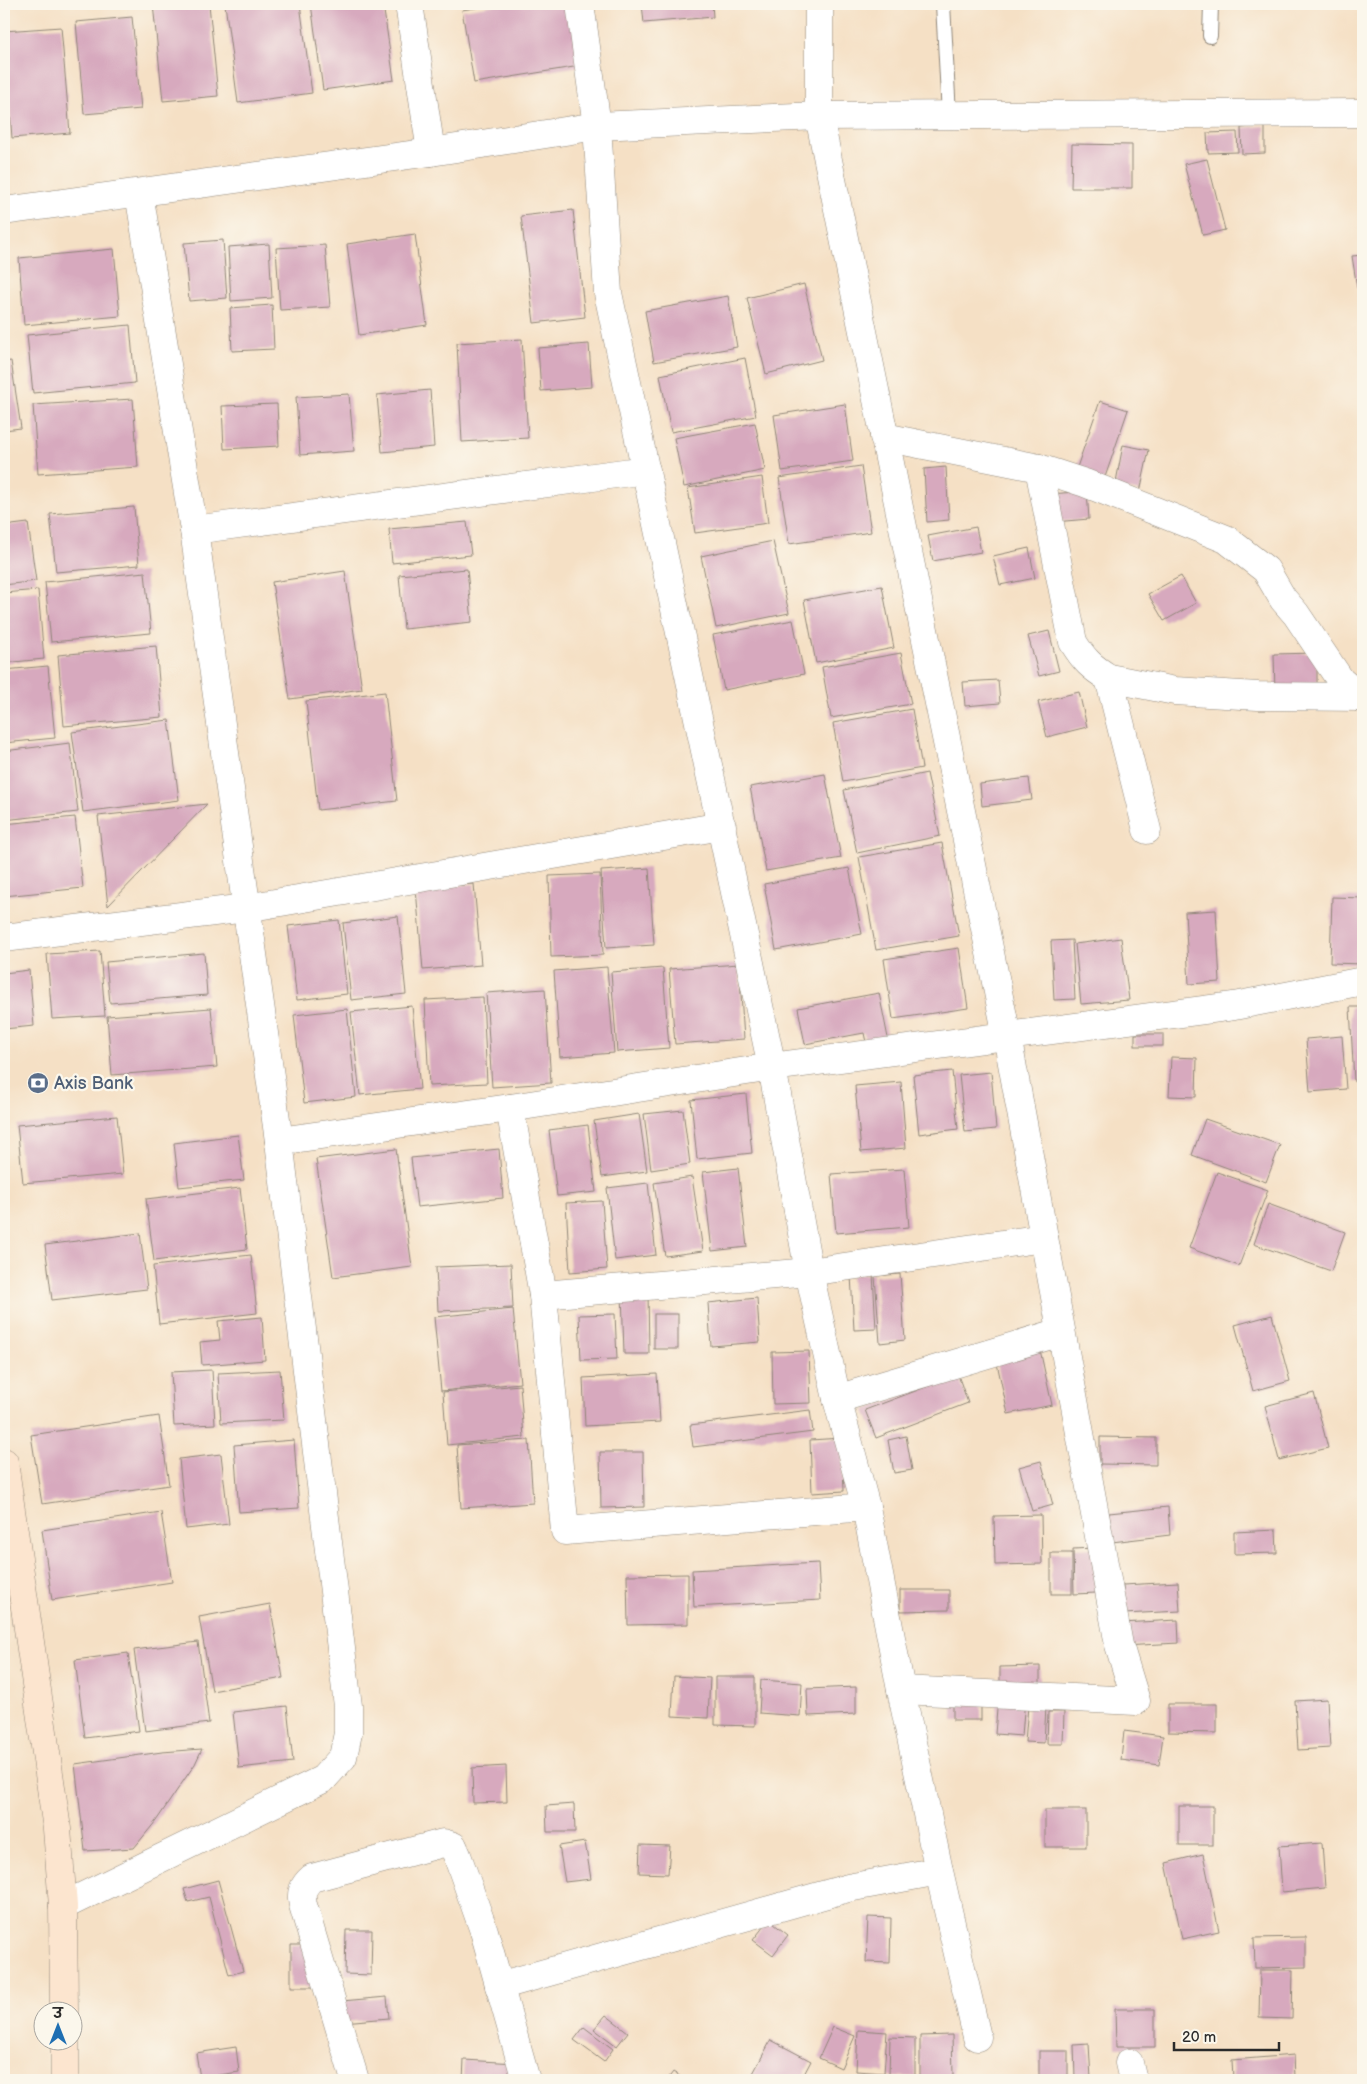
<svg xmlns="http://www.w3.org/2000/svg" width="1367" height="2084" viewBox="0 0 1367 2084" font-family="'Balsamiq Sans','Playpen Sans Deva',sans-serif">
<style>
.building{fill:#d7a9be}
.lines{fill:none;stroke-linecap:round;stroke-linejoin:round}
.lane-casing{stroke:#908678;stroke-width:16}
.street-casing{stroke:#908678;stroke-width:29}
.secondary-casing{stroke:#908678;stroke-width:29}
.lane{stroke:#fff;stroke-width:14}
.street{stroke:#fff;stroke-width:28}
.secondary{stroke:#fce5cf;stroke-width:28}
.labels{text-anchor:middle;stroke-width:4.5;stroke-linejoin:round;paint-order:stroke}
.service-label{font-size:18px;fill:#4e5e75;stroke:#fbf7ec;text-anchor:start}
</style>
<rect width="100%" height="100%" fill="#fbf7ec"/>
<filter id="ink" filterUnits="userSpaceOnUse"><feTurbulence type="fractalNoise" baseFrequency=".02" numOctaves="2"/><feDisplacementMap in="SourceGraphic" scale="10" xChannelSelector="R" yChannelSelector="G"/><feConvolveMatrix kernelMatrix="1 2 1 2 8 2 1 2 1" color-interpolation-filters="sRGB"/></filter>
<filter id="wash" filterUnits="userSpaceOnUse"><feTurbulence type="fractalNoise" baseFrequency=".0096" numOctaves="4" result="noise"/><feDisplacementMap in="SourceGraphic" scale="20" xChannelSelector="R" yChannelSelector="G"/><feGaussianBlur stdDeviation="1.12" result="paint"/><feColorMatrix in="noise" values="0 0 0 0 0 0 0 0 0 0 0 0 0 0 0 0 0 1.4 0 .05"/><feComposite in="paint" operator="in"/></filter>
<g filter="url(#wash)">
<rect width="100%" height="100%" fill="#f5e0c5"/>
<g id="blocks">
<g class="building">
<path d="M153,4H209L218,96L163,101Z"/>
<path d="M225,4H300L312,93L238,103Z"/>
<path d="M311,4H383L394,80L323,90Z"/>
<path d="M500,4H570L580,66L474,83L462,10Z"/>
<path d="M642,4H712L713,17L644,23Z"/>
<path d="M132,17L141,109L84,114L76,22Z"/>
<path d="M61,27L70,133L12,138L4,31Z"/>
<path d="M1265,126V153L1242,154L1241,128Z"/>
<path d="M1237,132L1238,152L1208,153L1207,133Z"/>
<path d="M1072,144L1132,145V188H1071Z"/>
<path d="M1363,155V196H1362L1359,156Z"/>
<path d="M1207,159L1225,230L1203,235L1184,164Z"/>
<path d="M573,210L585,317L534,323L521,216Z"/>
<path d="M415,234L427,325L359,335L347,244Z"/>
<path d="M223,240L227,298L189,301L184,243Z"/>
<path d="M269,244L272,298L231,301L228,247Z"/>
<path d="M325,245L330,307L280,310L276,248Z"/>
<path d="M114,249L120,316L24,325L19,258Z"/>
<path d="M1363,255V287L1357,288L1352,256Z"/>
<path d="M804,284L822,360L766,374L747,298Z"/>
<path d="M728,296L737,347L654,362L645,311Z"/>
<path d="M272,305L274,349L232,351L230,308Z"/>
<path d="M130,325L135,383L33,393L27,335Z"/>
<path d="M522,339L528,438L462,442L457,343Z"/>
<path d="M589,344L592,387L541,391L538,348Z"/>
<path d="M745,358L756,416L671,432L660,375Z"/>
<path d="M11,361L21,428L4,430V362Z"/>
<path d="M430,390L434,447L382,452L377,395Z"/>
<path d="M349,394L354,451L300,455L296,397Z"/>
<path d="M133,399L138,467L38,474L33,405Z"/>
<path d="M1100,401L1128,410L1103,483L1075,473Z"/>
<path d="M277,404L279,446L224,449L222,406Z"/>
<path d="M845,404L853,461L782,471L774,415Z"/>
<path d="M755,423L765,470L684,487L674,438Z"/>
<path d="M1123,445L1149,450L1140,492L1115,487Z"/>
<path d="M861,466L871,532L789,544L779,478Z"/>
<path d="M946,467L949,520L927,522L924,469Z"/>
<path d="M762,477L768,523L695,533L688,488Z"/>
<path d="M1087,491L1089,519L1054,522L1051,494Z"/>
<path d="M134,507L139,565L56,572L50,514Z"/>
<path d="M467,522L471,555L392,563L389,529Z"/>
<path d="M28,523L36,581L4,585V526Z"/>
<path d="M976,527L981,552L933,561L928,536Z"/>
<path d="M773,541L789,613L716,628L701,556Z"/>
<path d="M1029,548L1035,578L1000,585L993,556Z"/>
<path d="M467,569L472,622L404,629L399,575Z"/>
<path d="M345,571L362,689L290,699L272,582Z"/>
<path d="M145,572L151,633L51,642L45,582Z"/>
<path d="M1181,576L1196,603L1164,621L1148,594Z"/>
<path d="M882,586L894,648L816,663L804,600Z"/>
<path d="M38,590L44,659L4,663V593Z"/>
<path d="M793,620L804,674L724,690L713,635Z"/>
<path d="M1049,631L1059,671L1039,676L1028,636Z"/>
<path d="M156,646L162,717L64,726L58,655Z"/>
<path d="M901,653L911,704L831,718L822,667Z"/>
<path d="M1317,653V692L1275,693L1274,654Z"/>
<path d="M48,666L55,738L4,743V670Z"/>
<path d="M998,680L1000,703L965,706L963,682Z"/>
<path d="M385,692L397,801L318,810L306,701Z"/>
<path d="M1079,692L1087,727L1047,737L1038,702Z"/>
<path d="M912,709L922,768L843,782L833,723Z"/>
<path d="M169,720L179,800L83,812L72,732Z"/>
<path d="M70,743L78,812L4,820V751Z"/>
<path d="M927,773L940,836L857,853L844,790Z"/>
<path d="M825,774L841,858L766,871L750,787Z"/>
<path d="M1029,778L1032,800L982,806L980,784Z"/>
<path d="M207,804L108,906L98,816Z"/>
<path d="M75,817L83,888L4,896V824Z"/>
<path d="M942,843L959,936L876,950L859,857Z"/>
<path d="M649,868L654,945L606,948L601,871Z"/>
<path d="M849,868L862,934L776,950L764,884Z"/>
<path d="M600,874L603,955L551,957L549,876Z"/>
<path d="M474,884L481,965L423,970L416,889Z"/>
<path d="M1332,897L1363,898V964L1330,963Z"/>
<path d="M1216,910L1220,982L1189,984L1185,912Z"/>
<path d="M398,916L406,994L351,1000L343,923Z"/>
<path d="M339,920L347,994L297,1000L288,926Z"/>
<path d="M1121,938L1129,1000L1081,1004L1075,944Z"/>
<path d="M1072,940L1075,999L1054,1000L1051,941Z"/>
<path d="M959,948L968,1008L893,1019L884,959Z"/>
<path d="M100,951L105,1016L52,1019L47,954Z"/>
<path d="M204,953L207,995L110,1003L106,962Z"/>
<path d="M739,964L744,1039L675,1044L669,969Z"/>
<path d="M607,967L614,1053L560,1057L554,971Z"/>
<path d="M663,968L669,1048L617,1052L611,972Z"/>
<path d="M29,970L34,1026L4,1029V973Z"/>
<path d="M545,989L551,1083L492,1087L486,993Z"/>
<path d="M879,993L889,1043L867,1047L864,1033L805,1044L798,1008Z"/>
<path d="M483,997L487,1083L429,1086L425,1000Z"/>
<path d="M412,1006L420,1089L360,1095L351,1012Z"/>
<path d="M1350,1007H1363V1082H1354Z"/>
<path d="M211,1008L217,1067L112,1075L107,1016Z"/>
<path d="M347,1009L356,1097L304,1103L294,1015Z"/>
<rect x="1135" y="1034" width="28" height="12"/>
<path d="M1342,1036L1346,1089L1310,1092L1306,1039Z"/>
<path d="M1171,1057L1197,1058L1196,1097L1169,1096Z"/>
<path d="M952,1071L958,1129L919,1134L913,1075Z"/>
<path d="M991,1072L996,1129L965,1132L959,1075Z"/>
<path d="M901,1082L906,1148L861,1152L855,1086Z"/>
<path d="M746,1094L752,1153L697,1159L691,1100Z"/>
<path d="M683,1110L690,1164L651,1170L644,1114Z"/>
<path d="M639,1114L647,1171L602,1177L594,1121Z"/>
<path d="M117,1116L123,1174L23,1183L17,1125Z"/>
<path d="M1205,1119L1280,1145L1266,1182L1192,1155Z"/>
<path d="M588,1125L596,1192L557,1196L549,1130Z"/>
<path d="M238,1135L244,1180L179,1187L174,1143Z"/>
<path d="M396,1149L412,1267L333,1277L316,1159Z"/>
<path d="M499,1149L503,1198L417,1207L411,1158Z"/>
<path d="M738,1168L747,1247L712,1251L703,1172Z"/>
<path d="M904,1169L909,1227L836,1233L831,1174Z"/>
<path d="M1217,1172L1268,1190L1239,1266L1189,1248Z"/>
<path d="M692,1177L703,1251L665,1256L654,1183Z"/>
<path d="M648,1183L656,1255L615,1260L607,1188Z"/>
<path d="M240,1188L247,1249L154,1261L146,1199Z"/>
<path d="M602,1201L607,1269L570,1272L566,1203Z"/>
<path d="M1268,1204L1345,1232L1331,1271L1254,1244Z"/>
<path d="M140,1233L147,1289L52,1300L45,1245Z"/>
<path d="M251,1255L257,1313L159,1324L153,1266Z"/>
<path d="M511,1264L513,1308L438,1311L436,1267Z"/>
<path d="M873,1274L876,1329L854,1330L851,1275Z"/>
<path d="M900,1274L905,1340L880,1343L875,1276Z"/>
<path d="M622,1292H648L649,1354H624Z"/>
<path d="M757,1298L760,1342L711,1346L708,1303Z"/>
<path d="M513,1309L520,1383L441,1391L434,1317Z"/>
<path d="M615,1314L617,1359L581,1360L579,1315Z"/>
<rect x="654" y="1314" width="24" height="35"/>
<path d="M1272,1315L1290,1381L1253,1391L1235,1325Z"/>
<path d="M262,1317L265,1360L202,1365L200,1342L220,1340L218,1321Z"/>
<path d="M1039,1345L1052,1405L1008,1414L995,1354Z"/>
<path d="M809,1351L811,1403L773,1404L772,1352Z"/>
<path d="M212,1370L215,1424L174,1426L171,1372Z"/>
<path d="M280,1370L284,1420L221,1423L218,1373Z"/>
<path d="M657,1374L660,1422L585,1426L583,1378Z"/>
<path d="M958,1375L968,1403L876,1438L865,1410Z"/>
<path d="M520,1385L524,1437L447,1445L443,1392Z"/>
<path d="M1314,1393L1328,1448L1279,1460L1265,1406Z"/>
<path d="M810,1410L813,1432L693,1447L690,1425Z"/>
<path d="M159,1416L169,1485L42,1504L31,1435Z"/>
<path d="M906,1436L912,1470L894,1473L888,1440Z"/>
<path d="M1100,1437L1156,1438V1465L1100,1464Z"/>
<path d="M842,1438L844,1491L812,1493L810,1440Z"/>
<path d="M294,1440L299,1508L239,1512L234,1445Z"/>
<path d="M529,1440L533,1503L461,1508L457,1445Z"/>
<path d="M600,1452H643L644,1507L601,1508Z"/>
<path d="M221,1454L229,1524L186,1529L179,1459Z"/>
<path d="M1041,1461L1053,1505L1032,1511L1019,1467Z"/>
<path d="M1168,1507L1170,1535L1112,1542L1109,1513Z"/>
<path d="M161,1512L172,1582L52,1600L42,1530Z"/>
<path d="M1041,1515L1042,1564L995,1565L994,1516Z"/>
<path d="M1276,1530L1277,1553L1234,1554V1532Z"/>
<path d="M1094,1548L1096,1593L1074,1594L1073,1549Z"/>
<rect x="1051" y="1553" width="21" height="41"/>
<path d="M818,1563L820,1600L694,1607L692,1570Z"/>
<path d="M688,1574V1624L628,1625L627,1575Z"/>
<path d="M1178,1582L1180,1611L1124,1614L1123,1585Z"/>
<path d="M900,1590H949V1610L900,1611Z"/>
<path d="M270,1604L283,1678L212,1691L199,1617Z"/>
<path d="M1178,1620L1179,1643L1122,1646L1121,1623Z"/>
<path d="M198,1642L209,1723L145,1731L134,1650Z"/>
<path d="M128,1653L139,1731L85,1738L75,1660Z"/>
<path d="M1040,1666V1689L1000,1690V1667Z"/>
<path d="M674,1676L710,1678L708,1718L672,1716Z"/>
<path d="M715,1677H755V1726L715,1725Z"/>
<path d="M761,1680L802,1683L800,1716L759,1713Z"/>
<path d="M856,1687V1714L808,1716L807,1689Z"/>
<path d="M998,1697L1025,1698L1022,1736L995,1734Z"/>
<path d="M1327,1699L1330,1748L1298,1750L1295,1701Z"/>
<rect x="953" y="1704" width="28" height="16"/>
<path d="M1168,1704H1217V1733L1168,1732Z"/>
<path d="M287,1706L293,1762L239,1768L233,1712Z"/>
<path d="M1028,1706L1046,1707L1044,1743L1025,1742Z"/>
<path d="M1048,1712H1064L1063,1744H1047Z"/>
<path d="M1124,1731L1163,1736L1159,1765L1121,1760Z"/>
<path d="M202,1749L195,1764L156,1821L134,1848L85,1851L75,1764L162,1752Z"/>
<path d="M506,1766L507,1802L473,1803L472,1768Z"/>
<path d="M574,1804L575,1832H547L546,1806Z"/>
<rect x="1179" y="1806" width="34" height="39"/>
<rect x="1045" y="1810" width="41" height="37"/>
<path d="M585,1842L591,1879L565,1882L559,1846Z"/>
<path d="M1322,1843L1325,1888L1282,1892L1279,1846Z"/>
<path d="M640,1845L670,1846L668,1874L639,1873Z"/>
<path d="M1203,1854L1219,1931L1182,1939L1166,1863Z"/>
<path d="M218,1880L243,1971L229,1975L209,1897L188,1902L184,1889Z"/>
<path d="M868,1917L891,1918L890,1963L866,1962Z"/>
<path d="M769,1920L788,1935L773,1955L753,1940Z"/>
<path d="M346,1930H372L371,1975L345,1974Z"/>
<path d="M1306,1937V1967L1255,1968L1254,1938Z"/>
<path d="M291,1945H314L315,1987H291Z"/>
<path d="M1260,1970H1293L1292,2019L1259,2018Z"/>
<path d="M387,1997L389,2018L343,2022L342,2001Z"/>
<path d="M1115,2009H1155V2047H1116Z"/>
<path d="M606,2015L628,2032L617,2046L594,2029Z"/>
<path d="M584,2027L613,2049L604,2062L574,2040Z"/>
<path d="M833,2027L855,2036L841,2068L819,2058Z"/>
<path d="M858,2030L887,2032L884,2073L856,2071Z"/>
<path d="M952,2035L953,2076L920,2077V2036Z"/>
<path d="M890,2037L915,2038V2077L889,2076Z"/>
<path d="M771,2040L811,2061L801,2080H757L751,2077Z"/>
<path d="M1089,2044L1091,2079H1075L1074,2045Z"/>
<path d="M236,2047L239,2072L200,2078L196,2053Z"/>
<rect x="1039" y="2051" width="29" height="28"/>
<path d="M1294,2055L1295,2077L1233,2080L1232,2060Z"/>
<path d="M464,2060L516,2063L515,2080H463Z"/>
<path d="M673,2072L686,2080H667Z"/>
</g>
</g>
</g>
<g filter="url(#ink)">
<use href="#blocks" fill-opacity="0" stroke="#908678" stroke-width="1"/>
<g class="lines">
<g class="lane-casing">
<g id="lane">
<path d="M943,4L949,115"/>
<path d="M1210,36L1211,4"/>
</g>
</g>
<g class="street-casing">
<g id="street">
<path d="M409,4L431,152"/>
<path d="M580,4L597,126L608,293L772,1067L809,1272L837,1399L866,1507L901,1690L939,1871L977,2037"/>
<path d="M819,4V116L1007,1036L1119,1645L1136,1701L901,1690"/>
<path d="M4,211L431,152L597,126L819,116L1363,113"/>
<path d="M884,437L1039,468L1085,483L1226,539L1266,570L1283,599L1296,614L1341,681L1363,699"/>
<path d="M1039,468L1073,642C1084,660 1091,667 1109,678L1147,830"/>
<path d="M194,530L646,470"/>
<path d="M1109,678L1175,691L1258,696L1362,697"/>
<path d="M4,938L246,908L722,826"/>
<path d="M510,1108L543,1295L565,1531L866,1507"/>
<path d="M279,1141L510,1108L772,1067L1234,1006L1363,981"/>
<path d="M543,1295L809,1272L1044,1238"/>
<path d="M837,1399L1061,1332"/>
<path d="M63,1906L323,1779L343,1757L348,1733V1706L279,1141L194,530L139,193"/>
<path d="M499,1986L848,1888L939,1871"/>
<path d="M1129,2063L1133,2080"/>
<path d="M355,2080L303,1905C300,1893 303,1886 312,1878L443,1843L453,1846L457,1855L484,1931L526,2080"/>
</g>
</g>
<g class="secondary-casing">
<g id="secondary">
<path d="M4,1462L57,1829L63,1906L64,2012"/>
<path d="M65,2042V2080"/>
</g>
</g>
<use href="#lane" class="lane"/>
<use href="#street" class="street"/>
<use href="#secondary" class="secondary"/>
</g>
</g>
<defs>
<g id="bank-disc" transform="scale(1.125)"><circle r="9.5" fill="#5c6f8a" stroke="#fbf7ec"/><path d="M-6-4H6V4H-6ZM0-2.3a2.3 2.3 0 1 0 0 4.6a2.3 2.3 0 1 0 0-4.6Z" fill="#fff"/></g>
</defs>
<g fill-rule="evenodd">
<use href="#bank-disc" x="38" y="1083"/>
</g>
<g class="labels">
<g class="service-label">
<text x="54" y="1089">Axis Bank</text>
</g>
</g>
<rect width="1367" height="2084" fill="none" stroke="#fbf7ec" stroke-width="20"/>
<g transform="translate(58 2026)"><circle r="24" fill="#fbf7ec" stroke="#a8a59f"/>
<path d="M0-4L9 19L0 12L-9 19Z" fill="#1f6fb2"/>
<text y="-8" font-size="14" font-weight="bold" text-anchor="middle" fill="#2b2b2b">उ</text>
</g>
<path d="M1174 2042v8h105v-8" fill="none" stroke="#2b2b2b" stroke-width="2.5"/>
<text x="1182" y="2042" font-size="15" fill="#2b2b2b" stroke="#fbf7ec" stroke-width="4" paint-order="stroke">20 m</text>
</svg>
